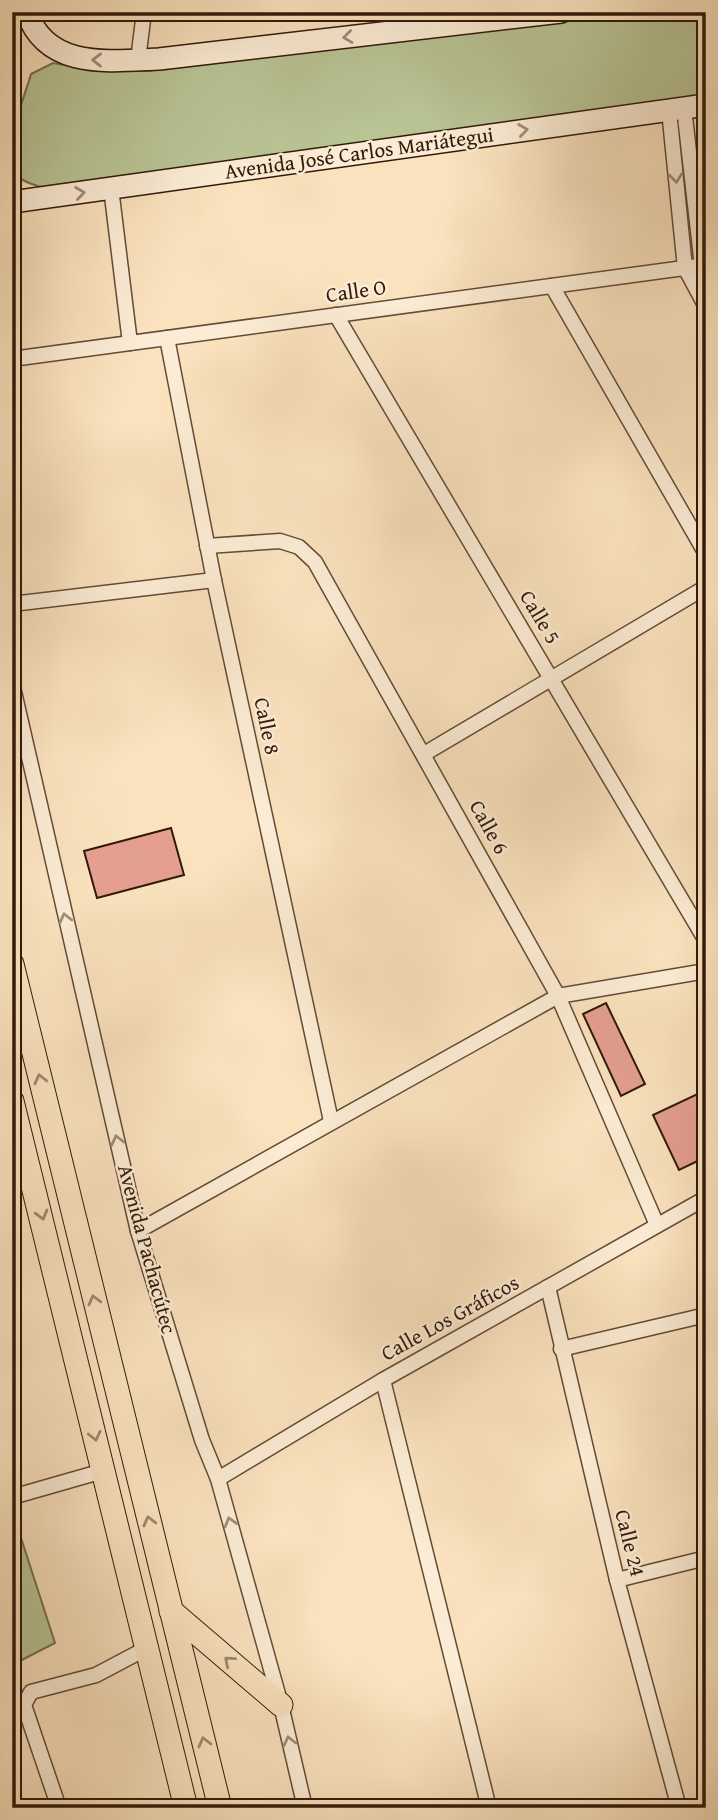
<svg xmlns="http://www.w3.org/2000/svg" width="718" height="1820" viewBox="0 0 718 1820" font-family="'Gentium Book Plus',serif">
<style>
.green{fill:#b9c495;stroke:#756e4f;stroke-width:2}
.building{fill:#e49f90;stroke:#311909;stroke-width:2}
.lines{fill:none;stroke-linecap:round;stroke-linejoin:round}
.lane-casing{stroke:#634b36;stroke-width:10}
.street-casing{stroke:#634b36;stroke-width:17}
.secondary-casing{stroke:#311909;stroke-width:24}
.primary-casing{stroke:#311909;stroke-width:25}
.lane{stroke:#fcecd5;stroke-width:7}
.street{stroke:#fcecd5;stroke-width:14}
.secondary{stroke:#fcecd5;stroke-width:21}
.primary{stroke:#fae2be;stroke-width:23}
.oneway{stroke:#a18d79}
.oneway2{stroke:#a0886d}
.labels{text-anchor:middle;stroke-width:5;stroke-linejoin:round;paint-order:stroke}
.street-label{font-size:21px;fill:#311909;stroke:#fcecd5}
</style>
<rect width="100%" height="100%" fill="#fae2be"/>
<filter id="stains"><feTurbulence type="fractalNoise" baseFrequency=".00286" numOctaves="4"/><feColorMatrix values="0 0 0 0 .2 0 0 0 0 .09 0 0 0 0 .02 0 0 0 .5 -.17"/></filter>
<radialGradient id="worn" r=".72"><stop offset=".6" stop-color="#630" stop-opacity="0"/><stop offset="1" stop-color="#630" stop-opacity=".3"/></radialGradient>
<g class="green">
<path d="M616,12H706V97L41,187C32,184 19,181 14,171C4,147 24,98 31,74L53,63L88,69L147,71Z"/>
<path d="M12,1510L55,1643L12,1665Z"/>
</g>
<g class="building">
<path d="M171,828L184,875L97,898L84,851Z"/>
<path d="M606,1003L645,1084L621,1096L583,1014Z"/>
<path d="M706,1090V1157L679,1170L653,1115Z"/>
</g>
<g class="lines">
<g class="lane-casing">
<path id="lane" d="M12,1288L15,1293"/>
</g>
<g class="street-casing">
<g id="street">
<path d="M138,60L144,12"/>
<path d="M684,108L702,266L705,273"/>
<path d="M669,110L685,268L706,307"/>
<path d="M111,188L130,343"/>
<path d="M552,286L706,554"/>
<path d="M336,315L706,941"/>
<path d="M167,338L214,580L331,1121"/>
<path d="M12,359L706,265"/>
<path d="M207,546L280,541L299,547L315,562L558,996L657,1225"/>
<path d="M12,604L214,580"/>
<path d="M12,683L138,1231L202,1440L218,1479L281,1705L305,1808"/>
<path d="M424,754L706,587"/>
<path d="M138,1231L558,996L706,971"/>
<path d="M548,1287L617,1580L679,1808"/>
<path d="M561,1349L706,1315"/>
<path d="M383,1380L489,1808"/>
<path d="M218,1479L383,1380L706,1198"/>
<path d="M12,1497L103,1471"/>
<path d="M617,1580L706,1558"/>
<path d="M59,1808L24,1705L31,1692L96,1675L147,1648"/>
</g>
</g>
<g class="secondary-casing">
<g id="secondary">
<path d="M27,12C46,70 110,61 159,59L561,12"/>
<path d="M12,202L706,105"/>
</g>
</g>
<g class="primary-casing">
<g id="primary">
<path d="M12,964L220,1808"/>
<path d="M12,1101L186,1808"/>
<path d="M171,1611L281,1705"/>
</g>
</g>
<use href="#lane" class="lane"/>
<use href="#street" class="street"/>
<use href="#secondary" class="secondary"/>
<use href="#primary" class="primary"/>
</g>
<defs><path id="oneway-chevron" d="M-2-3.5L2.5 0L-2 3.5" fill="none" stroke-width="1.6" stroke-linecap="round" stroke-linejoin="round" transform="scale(1.75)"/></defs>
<g class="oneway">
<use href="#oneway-chevron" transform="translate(348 37) rotate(173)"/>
<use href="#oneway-chevron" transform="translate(97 60) rotate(-179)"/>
<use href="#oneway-chevron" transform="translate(523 130) rotate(-8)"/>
<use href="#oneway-chevron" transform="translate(676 178) rotate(84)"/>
<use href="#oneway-chevron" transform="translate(80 193) rotate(-8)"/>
<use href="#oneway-chevron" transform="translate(65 918) rotate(-103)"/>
<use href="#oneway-chevron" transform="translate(117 1140) rotate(-103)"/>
<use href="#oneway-chevron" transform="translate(230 1522) rotate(-106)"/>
<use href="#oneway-chevron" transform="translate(289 1741) rotate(-103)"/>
</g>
<g class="oneway2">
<use href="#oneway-chevron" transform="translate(40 1079) rotate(-104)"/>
<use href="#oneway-chevron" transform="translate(42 1215) rotate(75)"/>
<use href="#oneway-chevron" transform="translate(94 1300) rotate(-104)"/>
<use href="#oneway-chevron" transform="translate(95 1436) rotate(77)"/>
<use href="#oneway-chevron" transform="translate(149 1521) rotate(-104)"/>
<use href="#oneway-chevron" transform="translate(229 1661) rotate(-139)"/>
<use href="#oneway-chevron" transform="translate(204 1742) rotate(-104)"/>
</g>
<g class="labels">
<g class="street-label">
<text transform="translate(359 153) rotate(-8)" y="7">Avenida José Carlos Mariátegui</text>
<text transform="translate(356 291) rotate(-8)" y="7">Calle O</text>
<text transform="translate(540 617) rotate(59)" y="7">Calle 5</text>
<text transform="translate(267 726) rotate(78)" y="7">Calle 8</text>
<text transform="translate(489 827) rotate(61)" y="7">Calle 6</text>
<text transform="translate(147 1249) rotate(75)" y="7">Avenida Pachacútec</text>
<text transform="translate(450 1318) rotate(-29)" y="7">Calle Los Gráficos</text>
<text transform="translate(630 1543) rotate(76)" y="7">Calle 24</text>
</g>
</g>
<rect width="718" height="1820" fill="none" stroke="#fae2be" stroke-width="42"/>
<rect x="14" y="14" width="690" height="1792" fill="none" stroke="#311909" stroke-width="3.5"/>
<rect x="21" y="21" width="676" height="1778" fill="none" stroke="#311909" stroke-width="2"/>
<rect width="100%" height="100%" filter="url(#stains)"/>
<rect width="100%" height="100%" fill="url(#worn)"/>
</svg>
